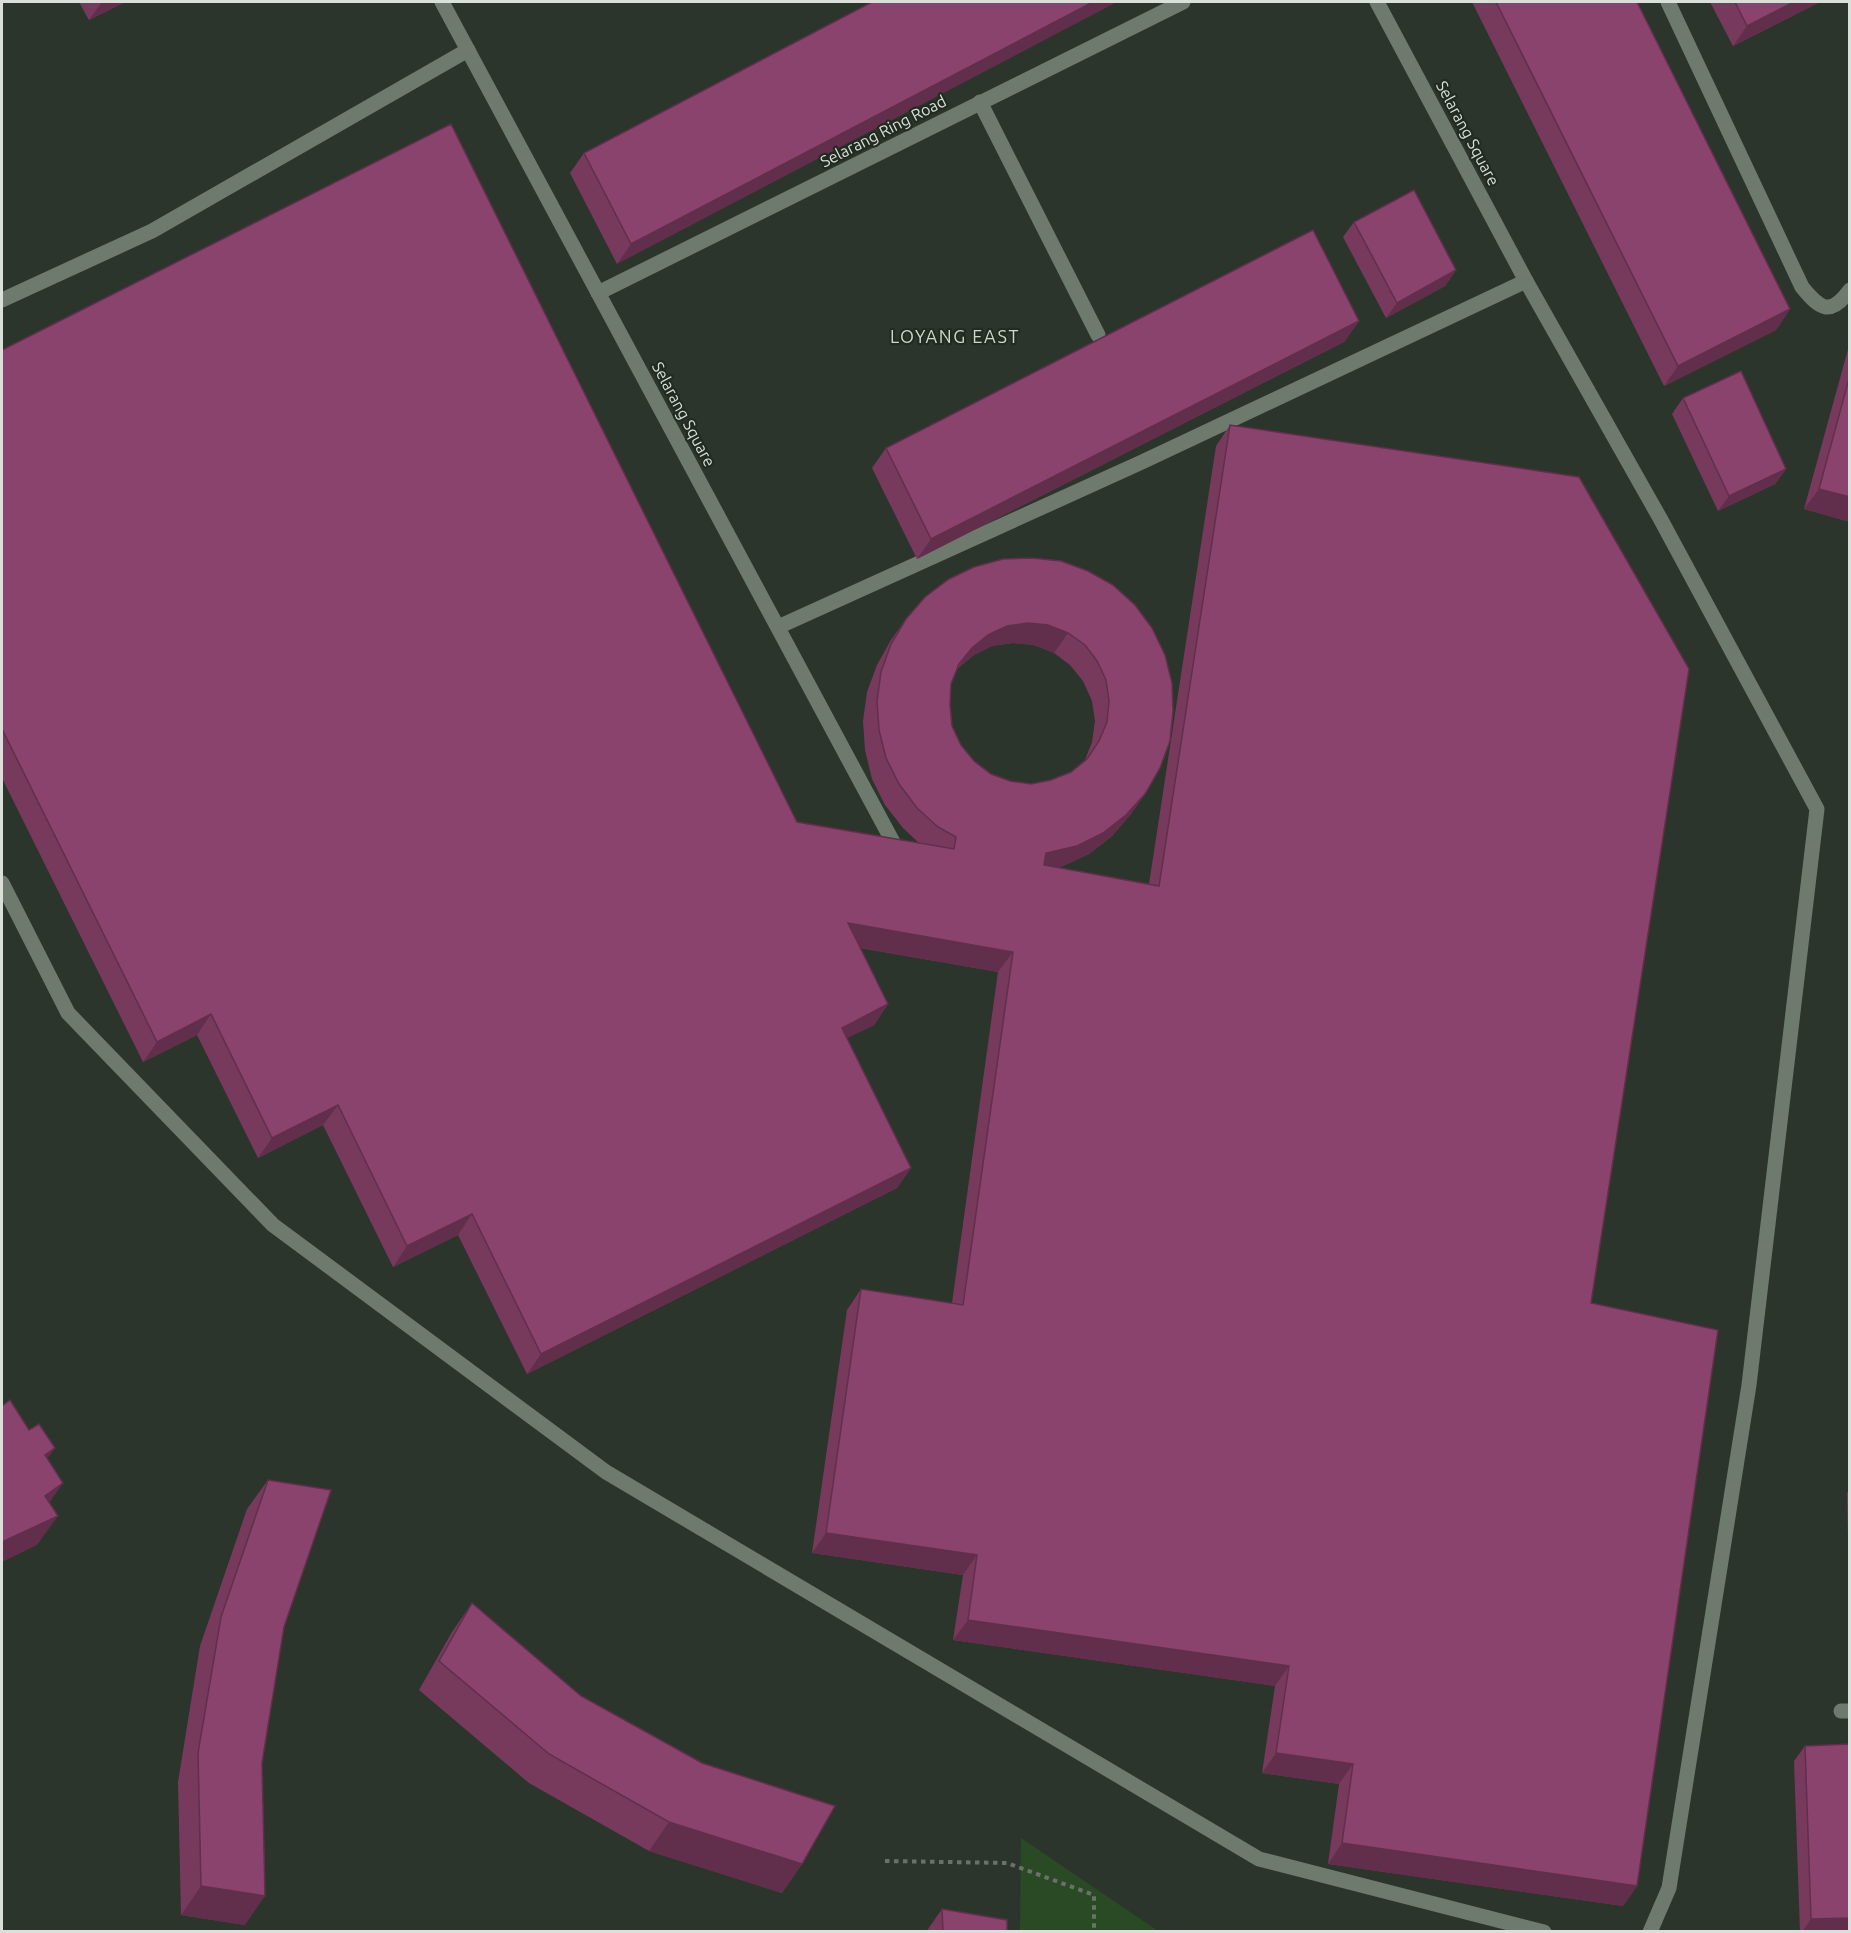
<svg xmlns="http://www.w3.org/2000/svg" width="1851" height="1933" viewBox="0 0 1851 1933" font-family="Ubuntu,sans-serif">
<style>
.green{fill:#2a4a26}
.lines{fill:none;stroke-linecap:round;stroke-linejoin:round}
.path{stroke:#697168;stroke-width:4;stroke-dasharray:4.5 4.5;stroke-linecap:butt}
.minor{stroke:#6f7a6e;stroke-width:15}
.wall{fill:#773a5d;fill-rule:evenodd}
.shaded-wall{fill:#612f4c}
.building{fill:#8a436c;stroke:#612f4c;stroke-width:1.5;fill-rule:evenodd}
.labels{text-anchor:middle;stroke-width:4.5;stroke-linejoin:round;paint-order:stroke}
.street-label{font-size:16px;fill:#dae0d9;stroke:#222b21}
.neighbourhood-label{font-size:18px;letter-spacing:1.5px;fill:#cdd8cb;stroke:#222b21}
</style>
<rect width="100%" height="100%" fill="#2c352b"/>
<path class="green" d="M1021,1838L1158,1931H1020Z"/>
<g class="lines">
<path class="path" d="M885,1861L1007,1863L1094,1895V1932"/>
<g class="minor">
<path d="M442,2L894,844"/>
<path d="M1377,2L1526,281L1661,520L1817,809L1749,1385L1669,1888L1650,1932"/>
<path d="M1668,2L1802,287C1820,309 1830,317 1850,290"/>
<path d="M980,102L1098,335"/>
<path d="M598,293L1183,2"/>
<path d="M2,300L152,231L468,50"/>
<path d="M778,627L1142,462L1526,281"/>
<path d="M2,883L68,1013L273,1225L606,1472L1259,1859L1544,1932"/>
<path d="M1841,1711H1850"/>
</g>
</g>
<g class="wall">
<path d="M79,2H125L89,20Z"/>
<path d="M872,2L617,264L570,173L584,153Z"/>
<path d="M1472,2H1637L1790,309L1776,330L1664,386Z"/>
<path d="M1710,2H1820L1733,46Z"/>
<path d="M1354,222L1456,270L1445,286L1386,318L1343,237Z"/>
<path d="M1359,321L1344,342L917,559L872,468L886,448Z"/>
<path d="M1850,342V522L1804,509Z"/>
<path d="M2,350L797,822L919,843L903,828L885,805L872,779L865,750L863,721L867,692L877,665L891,640L906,619L1088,571L1145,794L1131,814L1112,836L1089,854L1063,866L1057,868L1149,884L1216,446L1230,425L1591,1303L1637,1886L1623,1906L1328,1864L1339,1784L1262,1773L1275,1686L953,1640L963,1575L812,1553L847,1310L861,1289L952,1303L998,972L860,948L888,1004L874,1025L847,1038L911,1168L897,1188L527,1374L458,1235L393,1267L323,1125L258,1158L197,1035L143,1062L2,778ZM1013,643L1034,645L1054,653L1070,665L1083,681L1092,701L1095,721L1092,742L1085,760L1071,772L1051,780L1031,784L1010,781L991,774L974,761L961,745L952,726L950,705L951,684L958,668L974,655L992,646Z"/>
<path d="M1683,398L1786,469L1775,484L1718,511L1672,414Z"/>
<path d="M268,1480L284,1627L262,1763L245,1925L181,1915L178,1782L200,1646L247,1509Z"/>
<path d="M1850,1490V1630L1847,1493Z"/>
<path d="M472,1603L581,1696L802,1864L782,1893L649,1851L529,1783L419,1690L452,1632Z"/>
<path d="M1805,1746L1850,1932H1800L1794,1761Z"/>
<path d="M942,1909L1007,1932H926Z"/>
</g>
<g class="shaded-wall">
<path d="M102,2H125L89,20Z"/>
<path d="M1093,2H1117L617,264L631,244Z"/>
<path d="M1794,2H1820L1733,46L1747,26Z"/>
<path d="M1456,270L1445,286L1386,318L1397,303Z"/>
<path d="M1790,309L1776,330L1664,386L1678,366Z"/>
<path d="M1359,321L1344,342L917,559L931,539Z"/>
<path d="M1786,469L1775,484L1718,511L1729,496Z"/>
<path d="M1819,489L1850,497V522L1804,509Z"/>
<path d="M1028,623L1048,625L1068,633L1054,653L1034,645L1013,643L992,646L974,655L957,668L945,685L972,648L988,635L1007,626Z"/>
<path d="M1145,794L1131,814L1112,836L1089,854L1063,866L1032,874L1046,853Z"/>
<path d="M848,923L1013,952L998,972L834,943Z"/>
<path d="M888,1004L874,1025L827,1048L842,1028Z"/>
<path d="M211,1014L197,1035L143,1062L157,1042Z"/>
<path d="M338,1105L323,1125L258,1158L272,1138Z"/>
<path d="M911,1168L897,1188L527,1374L541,1354Z"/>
<path d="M472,1214L458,1235L393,1267L407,1246Z"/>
<path d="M55,1448L34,1477L45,1455Z"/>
<path d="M63,1483L43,1512L45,1496Z"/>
<path d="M58,1516L37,1545L2,1562V1542Z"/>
<path d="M826,1533L977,1555L963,1575L812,1553Z"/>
<path d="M968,1620L1289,1666L1275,1686L953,1640Z"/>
<path d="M1276,1753L1353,1764L1339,1784L1262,1773Z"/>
<path d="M669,1822L802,1864L782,1893L649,1851Z"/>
<path d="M1342,1843L1637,1886L1623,1906L1328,1864Z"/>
<path d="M201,1886L265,1896L245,1925L181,1915Z"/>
<path d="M1850,1918V1932L1830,1930L1828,1932H1802L1811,1919Z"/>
</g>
<g class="building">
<path d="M872,2H1093L631,244L584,153Z"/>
<path d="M1496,2H1637L1790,309L1678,366Z"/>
<path d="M1735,2H1794L1747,26Z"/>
<path d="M451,124L797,822L954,849L956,837L938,827L917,808L899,784L886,758L879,730L877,701L881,672L891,644L906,619L925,597L949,579L974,567L1003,559L1032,558L1061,561L1088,571L1113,585L1135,605L1152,628L1165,655L1172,683L1173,711L1170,741L1160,768L1145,794L1126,815L1103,833L1077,846L1046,853L1044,865L1159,886L1230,425L1579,477L1689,669L1591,1303L1718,1330L1637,1886L1342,1843L1353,1764L1276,1753L1289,1666L968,1620L977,1555L826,1533L861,1289L963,1305L1013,952L848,923L888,1004L842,1028L911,1168L541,1354L472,1214L407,1246L338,1105L272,1138L211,1014L157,1042L2,729V350ZM1028,623L1048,625L1068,633L1085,645L1097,661L1106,680L1109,701L1107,722L1099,741L1087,759L1071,772L1051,780L1031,784L1010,781L991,774L974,761L961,745L952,726L950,705L951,684L959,664L972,648L988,635L1007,626Z"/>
<path d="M1414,190L1456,270L1397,303L1354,222Z"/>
<path d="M1313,230L1359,321L931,539L886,448Z"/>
<path d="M1741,371L1786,469L1729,496L1683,398Z"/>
<path d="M1850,375V497L1819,489Z"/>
<path d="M10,1400L29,1430L39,1424L55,1448L45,1455L63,1483L45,1496L58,1516L2,1542V1406Z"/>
<path d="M268,1480L331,1490L284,1627L262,1763L265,1896L201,1886L198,1753L221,1617Z"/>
<path d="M472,1603L581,1696L702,1763L835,1806L802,1864L669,1822L549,1754L439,1661Z"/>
<path d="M1850,1744V1918L1811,1919L1805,1746Z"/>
<path d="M942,1909L1007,1920V1932H943Z"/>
<path d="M1850,1929V1932H1830V1930Z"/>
</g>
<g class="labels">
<g class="street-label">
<text transform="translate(883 131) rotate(-27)" y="6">Selarang Ring Road</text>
<text transform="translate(1468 133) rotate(62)" y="6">Selarang Square</text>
<text transform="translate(684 414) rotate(62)" y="6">Selarang Square</text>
</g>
<g class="neighbourhood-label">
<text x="955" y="343">LOYANG EAST</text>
</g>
</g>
<rect width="1851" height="1933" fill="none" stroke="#dae0d9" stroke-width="6"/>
</svg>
